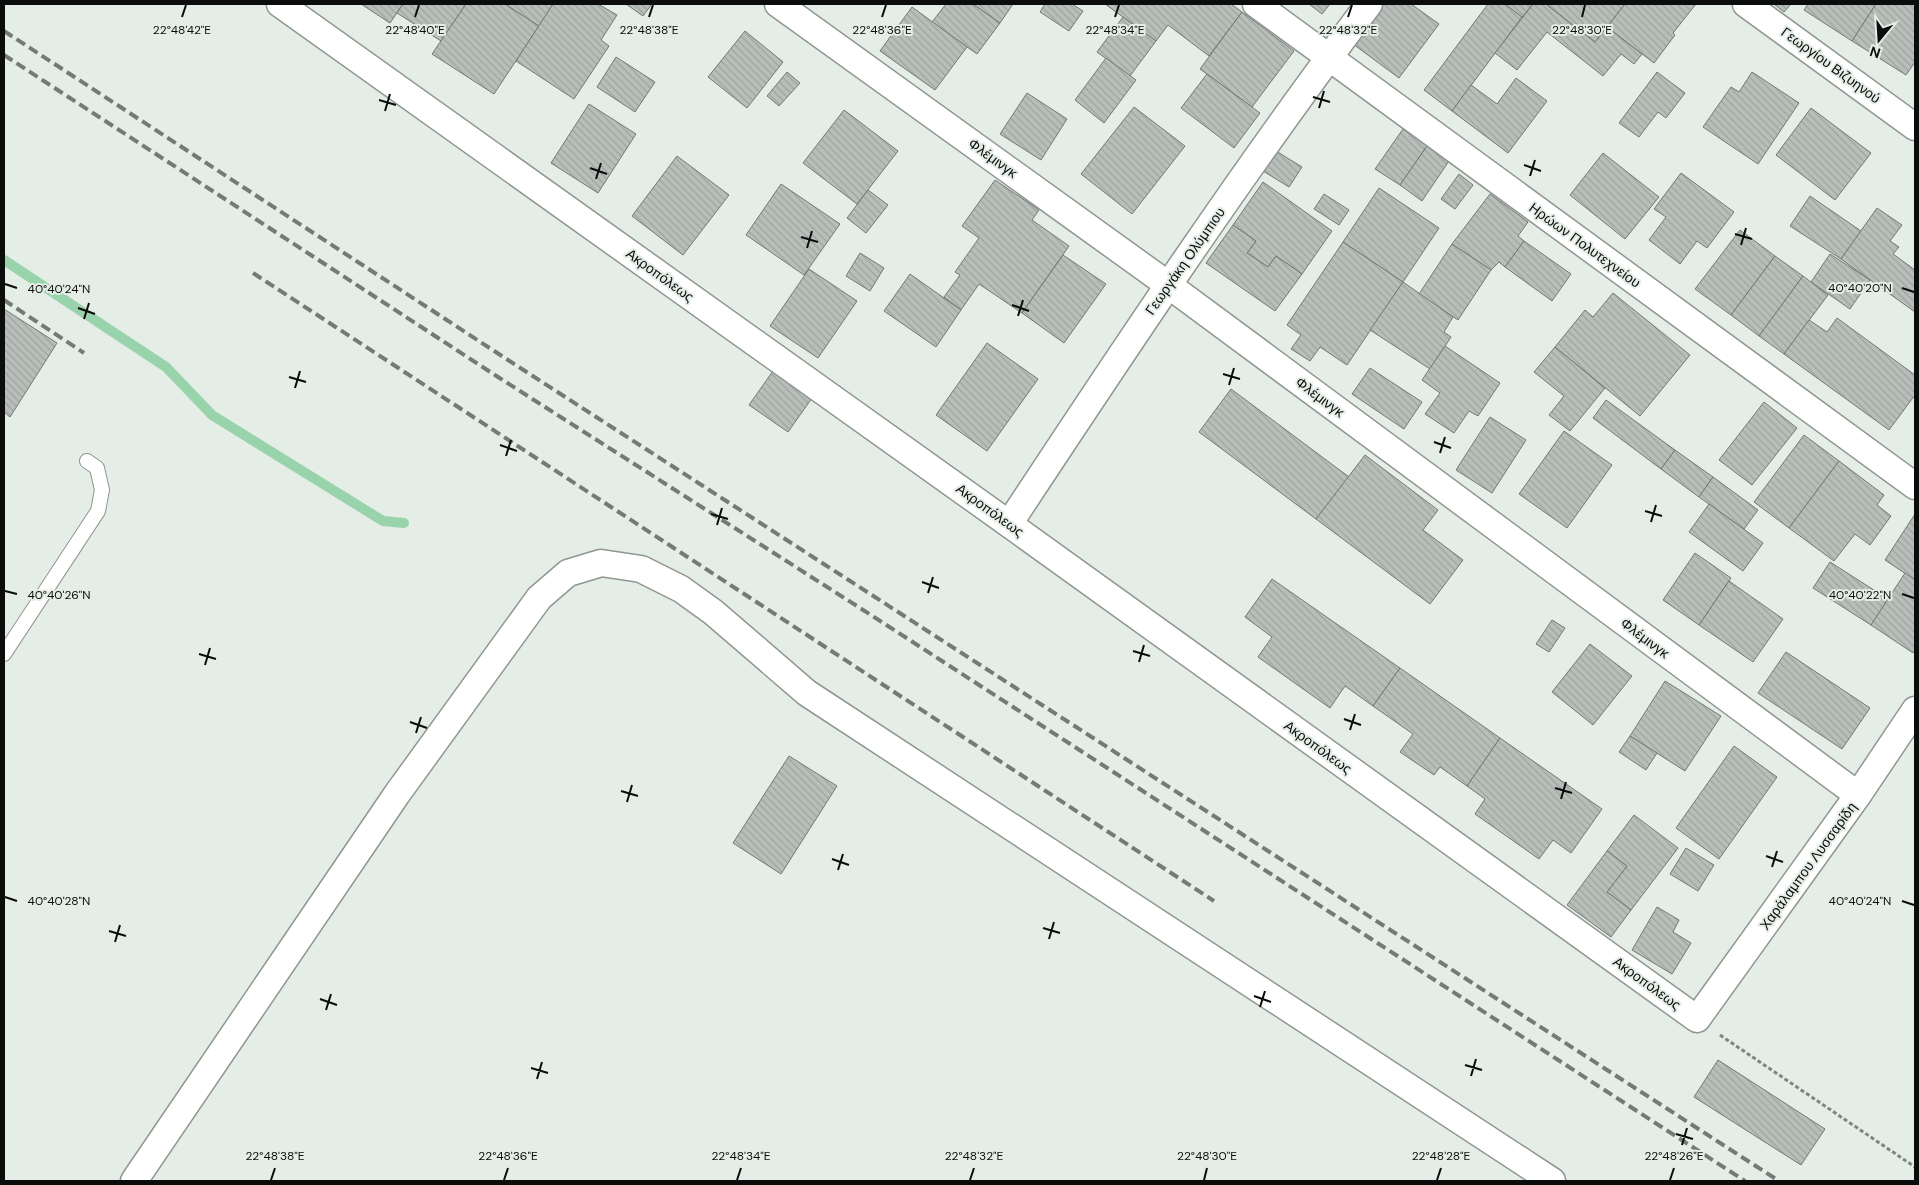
<svg xmlns="http://www.w3.org/2000/svg" width="1919" height="1185" viewBox="0 0 1919 1185" font-family="'DM Sans',sans-serif">
<style>
.lines{fill:none;stroke-linecap:round;stroke-linejoin:round}
.stream{stroke:#99d3ac;stroke-width:10}
.building{fill:url(#building-back-hatch);stroke:#727974}
.service-casing{stroke:#909792;stroke-width:16}
.minor-casing{stroke:#909792;stroke-width:29}
.path{stroke:#7f8581;stroke-width:3;stroke-dasharray:4 2.5;stroke-linecap:butt}
.service{stroke:#fff;stroke-width:14}
.minor{stroke:#fff;stroke-width:26}
.rail{stroke:#757a76;stroke-width:4;stroke-dasharray:10 5;stroke-linecap:butt}
.ticks{fill:none;stroke:#0a0d0b;stroke-width:2}
.labels{text-anchor:middle;stroke-width:4;stroke-linejoin:round;paint-order:stroke}
.street-label{font-size:14px;fill:#0a0d0b;stroke:#e5ede7}
.ticks-label{font-size:12px;text-anchor:middle;fill:#0a0d0b;stroke:#e5ede7;stroke-width:4;stroke-linejoin:round;paint-order:stroke}
</style>
<defs>
<pattern id="building-back-hatch" width="6" height="6" patternUnits="userSpaceOnUse" patternTransform="scale(1.25)"><rect width="6" height="6" fill="#b8bfba"/><path d="M-1 5l2 2M0 0l6 6M5-1l2 2" fill="none" stroke="#9da39f"/></pattern>
</defs>
<rect width="100%" height="100%" fill="#e5ede7"/>
<g class="lines">
<path class="stream" d="M4,260L166,367L212,415L383,521L404,523"/>
</g>
<g class="building">
<path d="M361,4H403L390,23Z"/>
<path d="M403,4H466L441,41L397,13Z"/>
<path d="M466,4H505L539,26L494,94L432,54Z"/>
<path d="M505,4H553L539,26Z"/>
<path d="M553,4H598L617,15L601,40L609,46L574,99L516,61Z"/>
<path d="M626,4H652L643,16Z"/>
<path d="M946,4H973L1000,23L977,54L932,22Z"/>
<path d="M973,4H1013L1000,23Z"/>
<path d="M1045,4H1072L1083,11L1069,31L1040,12Z"/>
<path d="M1105,4H1231L1242,12L1209,56L1168,25L1156,41Z"/>
<path d="M1309,4H1330L1322,14Z"/>
<path d="M1383,4H1411L1439,24L1399,78L1353,44Z"/>
<path d="M1488,4H1505L1522,17L1452,111L1424,90Z"/>
<path d="M1505,4H1533L1522,17Z"/>
<path d="M1533,4H1546L1595,42L1607,27L1642,54L1634,64L1621,54L1603,76L1547,32L1517,70L1495,53Z"/>
<path d="M1546,4H1625L1595,42Z"/>
<path d="M1625,4H1696L1673,33L1675,35L1654,63L1607,27Z"/>
<path d="M1774,4H1791L1784,12Z"/>
<path d="M1808,4H1876L1852,41L1804,10Z"/>
<path d="M1876,4H1915V62L1906,75L1852,41Z"/>
<path d="M912,7L967,47L935,90L880,51Z"/>
<path d="M1242,12L1294,51L1252,107L1200,69Z"/>
<path d="M1123,17L1156,41L1130,76L1097,52Z"/>
<path d="M745,31L783,62L747,108L708,77Z"/>
<path d="M616,57L655,82L635,112L597,87Z"/>
<path d="M1106,58L1136,80L1104,123L1075,100Z"/>
<path d="M787,72L800,83L779,106L767,96Z"/>
<path d="M1657,72L1685,93L1666,118L1658,112L1639,137L1619,123Z"/>
<path d="M1752,72L1799,103L1758,164L1703,127L1731,87L1739,92Z"/>
<path d="M1207,74L1260,113L1234,148L1181,108Z"/>
<path d="M1516,78L1547,101L1508,153L1452,111L1471,85L1497,104Z"/>
<path d="M1027,93L1067,119L1041,160L1000,134Z"/>
<path d="M589,104L636,134L598,193L551,163Z"/>
<path d="M1134,107L1185,146L1132,214L1081,174Z"/>
<path d="M1811,108L1871,153L1835,200L1776,155Z"/>
<path d="M844,110L898,151L857,204L803,163Z"/>
<path d="M1403,129L1427,146L1400,185L1375,169Z"/>
<path d="M1427,146L1449,161L1422,201L1400,185Z"/>
<path d="M1276,151L1302,167L1289,187L1263,171Z"/>
<path d="M1603,153L1659,197L1625,239L1570,195Z"/>
<path d="M677,156L729,195L683,255L632,216Z"/>
<path d="M1681,173L1734,212L1707,248L1697,241L1680,264L1649,240L1666,217L1654,209Z"/>
<path d="M1459,174L1473,185L1455,209L1441,199Z"/>
<path d="M995,180L1039,210L1032,220L1069,246L1022,313L979,284L961,310L944,297L960,275L955,272L979,238L962,226Z"/>
<path d="M1263,182L1332,231L1302,274L1276,256L1268,267L1247,253L1256,241L1233,225Z"/>
<path d="M781,184L840,224L804,275L746,235Z"/>
<path d="M1379,188L1439,228L1403,282L1343,242Z"/>
<path d="M868,190L888,205L866,233L847,218Z"/>
<path d="M1324,194L1349,210L1339,225L1314,209Z"/>
<path d="M1490,194L1528,222L1518,236L1524,241L1505,267L1499,262L1491,270L1452,244Z"/>
<path d="M1810,196L1861,231L1841,259L1790,226Z"/>
<path d="M1877,208L1902,225L1890,241L1899,247L1893,254L1915,270V312L1841,259Z"/>
<path d="M1233,225L1256,241L1247,253L1268,267L1276,256L1302,274L1275,311L1206,263Z"/>
<path d="M1740,230L1775,256L1731,315L1695,289Z"/>
<path d="M1524,241L1571,274L1552,301L1505,267Z"/>
<path d="M1343,242L1403,282L1347,365L1320,347L1310,361L1291,349L1301,335L1287,325Z"/>
<path d="M1452,244L1491,270L1458,320L1419,294Z"/>
<path d="M860,253L884,268L870,291L846,276Z"/>
<path d="M1830,254L1870,280L1850,309L1811,282Z"/>
<path d="M1063,255L1106,284L1064,343L1022,313Z"/>
<path d="M1775,256L1803,276L1759,336L1731,315Z"/>
<path d="M809,269L857,301L818,358L770,326Z"/>
<path d="M910,274L961,310L936,347L884,311Z"/>
<path d="M1803,276L1828,295L1784,354L1759,336Z"/>
<path d="M1403,282L1453,317L1444,332L1451,337L1430,369L1370,330Z"/>
<path d="M1613,293L1690,355L1640,416L1555,347L1585,310L1593,317Z"/>
<path d="M4,309L57,343L10,417L4,412Z"/>
<path d="M1837,318L1915,375V395L1889,430L1784,354L1809,320L1827,332Z"/>
<path d="M987,343L1038,379L987,451L936,415Z"/>
<path d="M1445,346L1500,383L1478,416L1469,411L1454,433L1425,414L1440,393L1422,380Z"/>
<path d="M1555,347L1605,388L1570,431L1549,415L1564,396L1534,372Z"/>
<path d="M1370,368L1422,402L1404,429L1352,394Z"/>
<path d="M773,371L812,398L788,432L749,405Z"/>
<path d="M1231,389L1349,477L1316,519L1199,432Z"/>
<path d="M1606,400L1675,450L1661,469L1593,418Z"/>
<path d="M1764,402L1797,428L1752,485L1719,460Z"/>
<path d="M1490,417L1526,440L1492,493L1456,470Z"/>
<path d="M1564,431L1612,465L1567,528L1519,494Z"/>
<path d="M1804,435L1839,461L1789,528L1754,502Z"/>
<path d="M1675,450L1713,477L1699,497L1661,469Z"/>
<path d="M1365,455L1438,510L1423,530L1463,560L1430,604L1316,519Z"/>
<path d="M1839,461L1884,495L1877,505L1891,516L1870,545L1855,534L1834,561L1789,528Z"/>
<path d="M1713,477L1758,510L1744,529L1699,497Z"/>
<path d="M1709,504L1763,543L1743,571L1689,532Z"/>
<path d="M1915,514V580L1885,560Z"/>
<path d="M1695,553L1731,578L1699,625L1663,600Z"/>
<path d="M1830,562L1888,599L1871,625L1813,588Z"/>
<path d="M1905,573L1915,580V649L1913,653L1871,625Z"/>
<path d="M1272,579L1400,668L1373,706L1345,686L1330,708L1258,657L1272,637L1245,617Z"/>
<path d="M1729,581L1783,619L1753,662L1699,625Z"/>
<path d="M1552,620L1565,628L1549,652L1536,644Z"/>
<path d="M1590,644L1632,676L1593,725L1552,692Z"/>
<path d="M1786,652L1870,708L1842,749L1758,693Z"/>
<path d="M1400,668L1500,738L1467,786L1440,767L1434,775L1400,752L1413,734L1373,706Z"/>
<path d="M1665,681L1721,716L1685,771L1630,736Z"/>
<path d="M1630,736L1657,753L1646,770L1619,752Z"/>
<path d="M1500,738L1602,809L1571,853L1553,840L1539,859L1475,814L1485,799L1467,786Z"/>
<path d="M1734,746L1777,777L1719,859L1676,828Z"/>
<path d="M789,756L837,786L781,874L733,843Z"/>
<path d="M1634,815L1678,848L1631,910L1607,892L1627,866L1607,851Z"/>
<path d="M1686,848L1714,865L1698,891L1670,874Z"/>
<path d="M1607,851L1627,866L1607,892L1631,910L1611,937L1567,905Z"/>
<path d="M1657,907L1679,920L1673,932L1691,943L1672,974L1632,950Z"/>
<path d="M1718,1060L1825,1129L1801,1165L1694,1097Z"/>
</g>
<g class="lines">
<g class="service-casing">
<path id="service" d="M4,654L98,511L102,490L97,468L87,461"/>
</g>
<g class="minor-casing">
<g id="minor">
<path d="M280,4L1009,524L1697,1019L1858,795L1915,710"/>
<path d="M778,4L1167,284L1858,795"/>
<path d="M1256,4L1915,486"/>
<path d="M1746,4L1915,127"/>
<path d="M1009,524C1125,348 1242,172 1369,4"/>
<path d="M134,1181L397,794L539,598L568,573L601,563L641,569L681,589L713,612L807,693L1552,1181"/>
</g>
</g>
<path class="path" d="M1720,1035L1915,1167"/>
<use href="#service" class="service"/>
<use href="#minor" class="minor"/>
<g class="rail">
<path d="M4,31L508,360L1779,1181"/>
<path d="M4,55L498,377L871,615L1745,1181"/>
<path d="M253,273L1214,901"/>
<path d="M4,300L84,353"/>
</g>
</g>
<path class="ticks" d="M182,17L186,5M415,17L419,5M649,17L653,5M882,17L886,5M1115,17L1119,5M1348,17L1352,5M1582,17L1585,5M1313,97L1330,102M379,100L396,105M1319,108L1324,91M385,111L390,94M1524,165L1541,171M590,168L607,174M1530,176L1535,160M596,179L601,163M1735,234L1752,239M801,237L818,242M1741,245L1746,228M807,248L812,231M5,284L17,288M1902,288L1914,292M1012,305L1029,311M78,308L95,314M1018,316L1023,300M84,319L89,303M1223,374L1240,379M289,377L306,382M1229,385L1234,368M295,388L300,371M1434,442L1451,448M500,445L517,451M1440,453L1445,437M506,456L511,440M1645,511L1662,516M711,514L728,519M1651,522L1656,505M717,525L722,508M922,582L939,588M5,591L17,594M928,593L933,577M1902,594L1914,598M1133,651L1150,656M199,654L216,659M1139,662L1144,645M205,665L210,648M1344,719L1361,725M410,722L427,728M1350,730L1355,714M416,733L421,717M1555,788L1572,793M621,791L638,796M1561,799L1566,782M627,802L632,785M1766,856L1783,862M832,859L849,865M1772,867L1777,851M838,870L843,854M5,897L17,901M1902,901L1914,905M1043,928L1060,933M109,931L126,936M1049,939L1054,922M115,942L120,925M1254,996L1271,1002M320,999L337,1005M1260,1007L1265,991M326,1010L331,994M1465,1065L1482,1070M531,1068L548,1073M1471,1076L1476,1059M537,1079L542,1062M1676,1134L1693,1139M1682,1145L1687,1128M271,1180L275,1168M504,1180L508,1168M737,1180L741,1168M970,1180L974,1168M1204,1180L1207,1168M1437,1180L1441,1168M1670,1180L1674,1168"/>
<g class="labels">
<g class="street-label">
<text transform="translate(1831 65) rotate(36)" y="5">Γεωργίου Βιζυηνού</text>
<text transform="translate(993 158) rotate(36)" y="5">Φλέμινγκ</text>
<text transform="translate(1585 245) rotate(36)" y="5">Ηρώων Πολυτεχνείου</text>
<text transform="translate(1185 261) rotate(-55)" y="5">Γεωργάκη Ολύμπιου</text>
<text transform="translate(660 275) rotate(36)" y="5">Ακροπόλεως</text>
<text transform="translate(1320 397) rotate(37)" y="5">Φλέμινγκ</text>
<text transform="translate(990 510) rotate(36)" y="5">Ακροπόλεως</text>
<text transform="translate(1645 638) rotate(37)" y="5">Φλέμινγκ</text>
<text transform="translate(1318 747) rotate(36)" y="5">Ακροπόλεως</text>
<text transform="translate(1808 866) rotate(-54)" y="5">Χαράλαμπου Λυσσαρίδη</text>
<text transform="translate(1647 983) rotate(36)" y="5">Ακροπόλεως</text>
</g>
</g>
<g class="ticks-label">
<text x="182" y="34">22°48'42"E</text>
<text x="415" y="34">22°48'40"E</text>
<text x="649" y="34">22°48'38"E</text>
<text x="882" y="34">22°48'36"E</text>
<text x="1115" y="34">22°48'34"E</text>
<text x="1348" y="34">22°48'32"E</text>
<text x="1582" y="34">22°48'30"E</text>
<text x="1860" y="292">40°40'20"N</text>
<text x="59" y="293">40°40'24"N</text>
<text x="1860" y="599">40°40'22"N</text>
<text x="59" y="599">40°40'26"N</text>
<text x="1860" y="905">40°40'24"N</text>
<text x="59" y="905">40°40'28"N</text>
<text x="1674" y="1160">22°48'26"E</text>
<text x="275" y="1160">22°48'38"E</text>
<text x="508" y="1160">22°48'36"E</text>
<text x="741" y="1160">22°48'34"E</text>
<text x="974" y="1160">22°48'32"E</text>
<text x="1207" y="1160">22°48'30"E</text>
<text x="1441" y="1160">22°48'28"E</text>
</g>
<rect width="1919" height="1185" fill="none" stroke="#0a0d0b" stroke-width="10"/>
<g transform="translate(1879 40) rotate(198)" stroke="#e5ede7" stroke-width="4" paint-order="stroke">
<path d="M0-4L9 19L0 12L-9 19Z" fill="#0a0d0b"/>
<text y="-8" font-size="14" font-weight="bold" text-anchor="middle" fill="#0a0d0b">N</text>
</g>
</svg>
